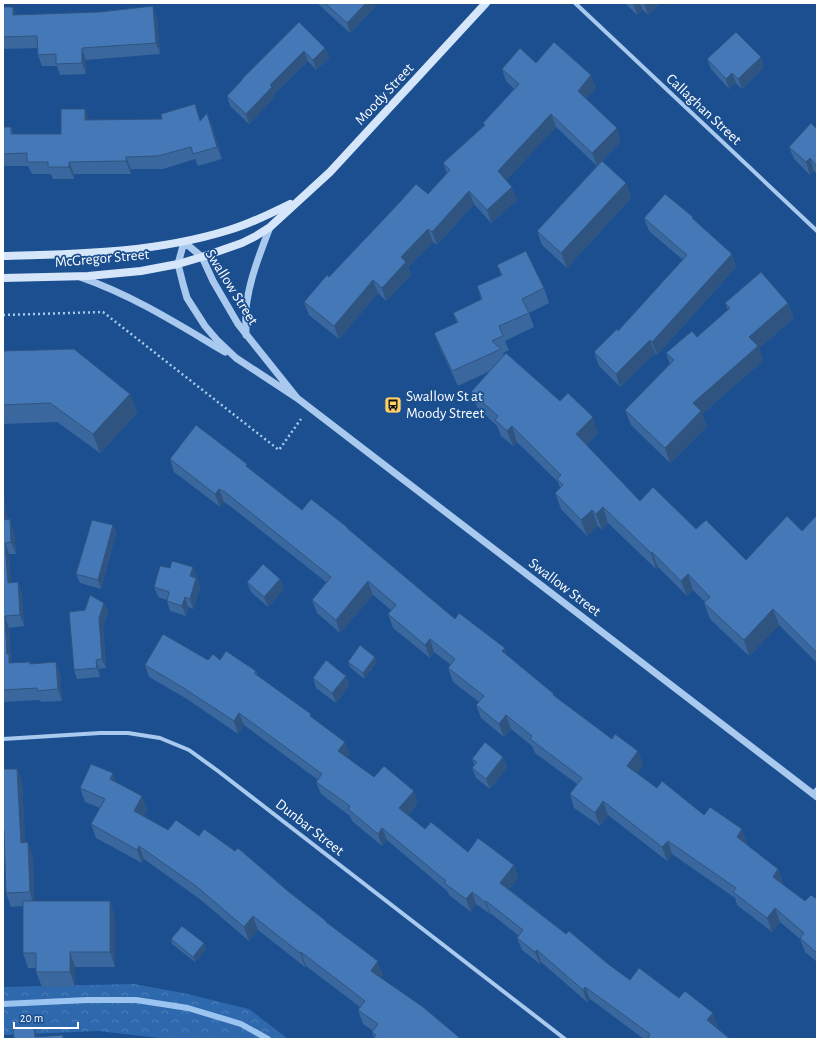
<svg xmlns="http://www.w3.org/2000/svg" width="820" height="1042" viewBox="0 0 820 1042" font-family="'Alegreya Sans',sans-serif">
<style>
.forest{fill:url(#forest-crowns)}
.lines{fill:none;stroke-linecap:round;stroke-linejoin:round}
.stream{stroke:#9cc4f0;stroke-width:6}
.path{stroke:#a9c9ee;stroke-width:2.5;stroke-dasharray:2 3;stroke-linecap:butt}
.minor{stroke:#a9c9ee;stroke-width:4}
.tertiary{stroke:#a9c9ee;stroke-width:7}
.secondary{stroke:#d6e6fa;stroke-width:8}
.wall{fill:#3a679d}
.shaded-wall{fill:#305480}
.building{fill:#4478b7;stroke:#305480}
.labels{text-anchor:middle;stroke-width:3.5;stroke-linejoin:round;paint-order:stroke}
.street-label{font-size:15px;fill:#fff;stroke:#1b4f8f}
.poi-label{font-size:15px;fill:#fff;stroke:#1b4f8f;text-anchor:start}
</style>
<defs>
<pattern id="forest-crowns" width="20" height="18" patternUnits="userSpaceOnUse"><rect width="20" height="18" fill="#2e69ad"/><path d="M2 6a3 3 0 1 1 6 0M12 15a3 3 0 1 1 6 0" fill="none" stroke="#4d80b9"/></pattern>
</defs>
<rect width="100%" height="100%" fill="#1b4f8f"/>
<path class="forest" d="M134,984L183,993L249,1009L288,1039H168L98,1031L3,1035V987Z"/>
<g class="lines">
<path class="stream" d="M3,1004L87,1000H136L188,1008L241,1024L268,1039"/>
<path class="path" d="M3,315L103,312L279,450L301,419"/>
<g class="minor">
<path d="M575,3L817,231"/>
<path d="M3,739L100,733H128L160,738L189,750L218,771L565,1039"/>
<path d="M812,794L817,789"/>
</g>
<g class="tertiary">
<path d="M80,277C134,296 176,323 225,352"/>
<path d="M246,335C246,323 245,312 247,301C251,275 261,251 270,227"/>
<path d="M297,398L238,324L213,281L202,257L184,242L178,264L183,284L187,298L205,326L217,340L236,358L297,398L817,797"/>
</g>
<g class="secondary">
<path d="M3,256C79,254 155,253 229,230C250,224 270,214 290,204"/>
<path d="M3,278L88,276L141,271L178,264L202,257L242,243L256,236L270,227L330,172L486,3"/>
</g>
</g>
<g class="wall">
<path d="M317,3H373L375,7L350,33Z"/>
<path d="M625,3H660L648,15L643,10L637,15Z"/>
<path d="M3,7H13L15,15L157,18L160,54L86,60V74L60,75L57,66H42L38,55V48L3,49Z"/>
<path d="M299,22L325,48L329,58L316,70L308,61L274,94L275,97L249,124L230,106L227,96L242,80V79Z"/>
<path d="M761,57L764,67L742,89L736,83L729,89L711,69L707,59Z"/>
<path d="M536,63L591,75L596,88L586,99L621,141L602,161L626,183L631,198L567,268L542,245L537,231L597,166L556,127L506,180L517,200L491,223L474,204L437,245L433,242L408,267L411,275L386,301L378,293L339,339L309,315L304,302L329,277L428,194L447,173L443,163L484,126L483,123L514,89L506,81L502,69Z"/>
<path d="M85,109L89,120H200L212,125L222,159L198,166L195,159L163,169H131V174H74V179H53L51,174H32L28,166H3V127H11L13,134H61Z"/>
<path d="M817,129V174L814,171L810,175L794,159L789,147Z"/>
<path d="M693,217L694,220L732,254L736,267L657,355L655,353L620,387L599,366L594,352L618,331L683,260L649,231L644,218Z"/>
<path d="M497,265L544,288L549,303L529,313L534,327L505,341L509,350L503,353L504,356L598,433L586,445L640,501L696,529L746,560L802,531L817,515V663L779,625L749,656L710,619L704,603L705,602L693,590L687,596L658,567L656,569L608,523L602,530L598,526L587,536L561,509L555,493L560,488L558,482L517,442L513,446L501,436L497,426L477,407L471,392L490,371L458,386L440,348L434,333L457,323L453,313L481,300L477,286L501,275Z"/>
<path d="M725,303H788L794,318L759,348L763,361L702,414L707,426L670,463L631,425L625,410L670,364L666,353L697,337L728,310Z"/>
<path d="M3,351L130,394L137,413L100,453L57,422L3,424Z"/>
<path d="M170,459L249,469L302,510L347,527L348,530L455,619L505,648L507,655L556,697L612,739L638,751L643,765L637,773L657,788L704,815L747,843L746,844L778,869L783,883L782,884L805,901L817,899V962L805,952L800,939L780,922L772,932L737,905L735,898L672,854L667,861L608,815L600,826L574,808L570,794L577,784L535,753L532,746L511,729L504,737L481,718L476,705L479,702L453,682L448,668L451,665L434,652L430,658L393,628L388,614L391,610L373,595L340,633L317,613L312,600L326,582L230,506L224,502L220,507L174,472Z"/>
<path d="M3,485L7,520L14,531L16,554H9L11,583L18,582L22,594L24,626L9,628L11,660L12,663L30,664L60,673L62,701L41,702L40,700L3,702Z"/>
<path d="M113,525L116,534L101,589L80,583L76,574Z"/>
<path d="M193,567L200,588L193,609L188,607L186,616L170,611L167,601V600L158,597L154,587L170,568Z"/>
<path d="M280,579L284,589L268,607L251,592L247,582Z"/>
<path d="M104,603L108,612L103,627L106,668L99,669L100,677L77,679L74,670L85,610Z"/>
<path d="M220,660L256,671L258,676L312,717L350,754L347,758L374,777L418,803L408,815L425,829L468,852L514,865L518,878L509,889L566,934L630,980L717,1025L716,1027L730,1039H644L590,999L587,1002L541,962L540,964L522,950L517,938L519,936L490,913V914L476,904L471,912L449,895L447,891L387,840L382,846L352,821L350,816L321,794L316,782L318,780L244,725L238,734L187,699L149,677L145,665Z"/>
<path d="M348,662H377L364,679L350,667Z"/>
<path d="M346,676L349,686L336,703L316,688L313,678Z"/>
<path d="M503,757L507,767L490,789L476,778L472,768L474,764L472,759Z"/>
<path d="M3,769H17L22,782L25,842L33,856L34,901L115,916V967H75V987H42L36,972V968H28L23,953V906L11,907L6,893L4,843L3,844Z"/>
<path d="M113,773L116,782L142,796L147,810L144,816L168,830L199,836L289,892L327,923L383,975L381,978L423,1007L374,1038L372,1032L373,1031L363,1024L358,1010L360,1007L306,966L305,967L258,930L249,941L201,900L144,859L142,863L96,838L91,824L100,808L85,802L80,788Z"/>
<path d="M171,939L206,949L195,962L172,944Z"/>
</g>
<g class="shaded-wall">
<path d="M366,3H373L375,7L350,33L347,23Z"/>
<path d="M633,3H640L643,10L637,15Z"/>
<path d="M644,3H660L648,15Z"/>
<path d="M153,6L157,18L160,54L156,43Z"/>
<path d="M13,7L17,18L13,15Z"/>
<path d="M82,48L86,60V74L82,63Z"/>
<path d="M325,48L329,58L316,70L313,60Z"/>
<path d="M304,51L308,61L274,94L275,97L249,124L246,114L270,85Z"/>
<path d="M761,57L764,67L742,89L738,79Z"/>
<path d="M732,73L736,83L729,89L726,79Z"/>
<path d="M591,75L596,88L582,103L578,91Z"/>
<path d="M85,109L90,121L85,120Z"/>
<path d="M207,113L212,125L222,159L217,147Z"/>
<path d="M551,114L556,127L503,184L498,171Z"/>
<path d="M617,128L621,141L597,166L592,153Z"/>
<path d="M126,157L131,169V174L126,161Z"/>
<path d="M810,158L814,171L810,175L806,162Z"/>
<path d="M69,162L74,174V179L69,167Z"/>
<path d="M626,183L631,198L567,268L561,253Z"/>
<path d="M512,187L517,200L491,223L487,210Z"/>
<path d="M469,191L474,204L437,245L432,232Z"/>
<path d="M428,229L433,242L408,267L411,275L386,301L382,288L401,257Z"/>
<path d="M732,254L736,267L657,355L652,342Z"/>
<path d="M373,280L378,293L339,339L334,326Z"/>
<path d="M788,303L794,318L759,348L763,361L702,414L707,426L670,463L665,448L693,403L749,337Z"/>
<path d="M650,340L655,353L620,387L616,374Z"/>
<path d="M130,394L137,413L100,453L93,434Z"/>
<path d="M593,417L598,433L581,450L576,434Z"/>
<path d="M512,426L517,442L513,446L507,431Z"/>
<path d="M3,485L8,532L4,520L3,511Z"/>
<path d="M219,489L224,502L220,507L215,494Z"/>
<path d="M603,507L608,523L602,530L596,514Z"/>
<path d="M592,510L598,526L587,536L581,520Z"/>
<path d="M10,519L14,531L16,554L11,542Z"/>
<path d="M113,525L116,534L101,589L98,580Z"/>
<path d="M5,543L9,554L12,594L8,583Z"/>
<path d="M652,552L658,567L656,569L651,553Z"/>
<path d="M193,567L200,588L193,609L190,599V576Z"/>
<path d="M688,574L693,590L687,596L681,581Z"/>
<path d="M280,579L284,589L268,607L264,597Z"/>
<path d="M368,581L373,595L340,633L336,620Z"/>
<path d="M18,582L22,594L24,626L20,615Z"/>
<path d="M185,597L188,607L186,616L182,606Z"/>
<path d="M104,603L108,612L103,627L106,668L102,659L99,618Z"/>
<path d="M773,609L779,625L749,656L744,640Z"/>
<path d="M5,616L9,628L11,660L13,666L9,663L7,654Z"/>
<path d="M430,639L434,652L430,658L425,645Z"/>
<path d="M505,648L510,662L502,651Z"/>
<path d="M375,657L377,662L364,679L363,673Z"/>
<path d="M96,660L99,669L100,677L97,668Z"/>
<path d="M56,662L60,673L62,701L58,689Z"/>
<path d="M346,676L349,686L336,703L332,693Z"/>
<path d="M239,713L244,725L238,734L234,721Z"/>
<path d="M506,715L511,729L504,737L499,724Z"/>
<path d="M345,742L350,754L343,764L338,751Z"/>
<path d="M638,751L643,765L632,780L627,766Z"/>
<path d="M503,757L507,767L490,789L486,779Z"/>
<path d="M17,769L22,782L26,856L21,843Z"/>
<path d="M113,773L118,787L110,779Z"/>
<path d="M414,791L418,803L404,820L399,808Z"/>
<path d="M142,796L147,810L139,825L134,811Z"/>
<path d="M603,801L608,815L600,826L595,813Z"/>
<path d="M382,828L387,840L382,846L378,834Z"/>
<path d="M742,829L747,843L741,851L737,837Z"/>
<path d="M668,841L672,854L667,861L662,847Z"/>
<path d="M28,842L33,856L34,906L30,892Z"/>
<path d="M139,846L144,859L142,863L137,850Z"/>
<path d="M514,865L518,878L505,895L500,883Z"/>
<path d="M778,869L783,883L778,890L773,877Z"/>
<path d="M472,892L476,904L471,912L466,899Z"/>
<path d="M110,901L115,916V967L110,952Z"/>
<path d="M486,901L490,913V914L485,902Z"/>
<path d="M775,908L780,922L772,932L767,918Z"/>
<path d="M253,916L258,930L249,941L244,927Z"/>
<path d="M204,943L206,949L195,962L193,957Z"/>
<path d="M537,950L541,962L540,964L535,952Z"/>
<path d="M70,952L75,967V987L70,972Z"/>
<path d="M301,952L306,966L305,967L300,953Z"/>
<path d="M378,961L383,975L376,984L371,971Z"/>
<path d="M585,987L590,999L587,1002L583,990Z"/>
<path d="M713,1013L717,1025L711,1033L707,1020Z"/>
<path d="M34,1027L39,1039L35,1037Z"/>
</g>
<g class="building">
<path d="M325,3H366L347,23Z"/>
<path d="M153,6L156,43L82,48V63L56,64V54L38,55L37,36L3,37V7H13V15L100,12Z"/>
<path d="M299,22L325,48L313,60L304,51L270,85L272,87L246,114L227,96L242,80V79Z"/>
<path d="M736,32L761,57L738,79L732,73L726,79L707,59Z"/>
<path d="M554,42L591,75L578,91L617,128L592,153L551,114L498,171L512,187L487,210L469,191L432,232L428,229L401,257L406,262L382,288L373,280L334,326L304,302L327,275L329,277L399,203L416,184L428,194L450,170L443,163L485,125L483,123L519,84L502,69L520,48L536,63Z"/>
<path d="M195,104L200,121L207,113L217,147L193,154L191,147L158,156L126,157V161L69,162V167H48V162H27V153L3,154V127H11V134H61V109H85V120L162,119L161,114Z"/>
<path d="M811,123L817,129V166L810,158L806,162L789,147Z"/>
<path d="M602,161L626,183L561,253L537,231Z"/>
<path d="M665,194L693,217L692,218L732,254L652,342L650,340L616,374L594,352L617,329L618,331L687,255L644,218Z"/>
<path d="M526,251L544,288L522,299L529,313L499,326L503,336L492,341L501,349L452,371L434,333L458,322L453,313L482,299L477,286L502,275L497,265Z"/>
<path d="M761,272L788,303L749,337L758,346L693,403L701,411L665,448L625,410L674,360L666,353L692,331L697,337L730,308L725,303Z"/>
<path d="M74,349L130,394L93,434L50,403L3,405V351Z"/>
<path d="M506,353L560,401L568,393L593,417L576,434L640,501L653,487L696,529L706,520L746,560L787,516L802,531L817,515V653L773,609L744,640L704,603L710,597L688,574L681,581L652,552L651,553L603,507L596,514L592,510L581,520L555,493L563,485L557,479L561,475L512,426L507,431L495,420L498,416L471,392Z"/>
<path d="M196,425L247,464L246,466L302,510L311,499L347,527V528L455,619L459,613L505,648L502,651L554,694L553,695L612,739L615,734L638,751L627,766L657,788L662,781L704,815L710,807L742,829L737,837L778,869L773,877L805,901L811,895L817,899V953L800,938L804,933L775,908L767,918L733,892L736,888L668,841L662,847L603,801L595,813L570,794L582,778L530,739L532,736L506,715L499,724L476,705L484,696L448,668L455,659L430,639L425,645L388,614L396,605L368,581L336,620L312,600L331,577L225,492L219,489L215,494L170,459Z"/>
<path d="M3,511L4,520L10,519L11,542L5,543L8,583L18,582L20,615L5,616L7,654H9V663L30,662V664L56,662L58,689L37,691V688L3,690Z"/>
<path d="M92,520L113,525L98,580L76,574Z"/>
<path d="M172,561L193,567L190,576L196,578L190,599L185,597L182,606L167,601L169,592L154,587L160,566L170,568Z"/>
<path d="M263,564L280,579L264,597L247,582Z"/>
<path d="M90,595L104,603L99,618L102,659L96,660L97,668L74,670L69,612L85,610Z"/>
<path d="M163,634L208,660L213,654L220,660L226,651L256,671L254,673L311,714L310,716L345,742L338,751L374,777L384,766L414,791L399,808L425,829L431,822L468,852L478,838L514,865L500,883L566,934L569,931L608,964L630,980L639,968L679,998L685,991L713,1013L707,1020L730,1039H650L648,1037L650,1034L585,987L583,990L537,950L535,952L517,938L523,930L486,901L485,902L472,892L466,899L444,883L446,881L382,828L378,834L348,809L350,806L316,782L322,774L239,713L234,721L182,687L145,665Z"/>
<path d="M360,645L375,657L363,673L348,662Z"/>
<path d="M326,660L346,676L332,693L313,678Z"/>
<path d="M485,742L503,757L486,779L472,768L477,762L472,759Z"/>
<path d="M91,764L113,773L110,779L142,796L134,811L168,830L176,820L199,836L204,829L235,851L238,848L289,892L326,921V922L378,961L371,971L423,1007L461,1039H373L376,1035L372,1032L378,1024L358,1010L365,1001L301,952L300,953L253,916L244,927L196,886L139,846L137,850L91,824L105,799L80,788Z"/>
<path d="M3,769H17L21,843L28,842L30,892L6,893L4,830H3Z"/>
<path d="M23,901H110V952H70V972H36V953H23Z"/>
<path d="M182,926L204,943L193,957L171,939Z"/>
<path d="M34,1027L35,1037L63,1035V1039H14L13,1029Z"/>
</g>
<defs>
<g id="bus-square" transform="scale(0.9)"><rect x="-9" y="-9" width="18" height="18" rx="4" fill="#ffd166" stroke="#1b4f8f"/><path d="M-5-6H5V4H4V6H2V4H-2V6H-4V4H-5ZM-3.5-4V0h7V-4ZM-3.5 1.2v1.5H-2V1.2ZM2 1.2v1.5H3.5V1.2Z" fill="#111"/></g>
</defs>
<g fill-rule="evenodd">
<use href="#bus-square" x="393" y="405"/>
</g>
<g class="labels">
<g class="street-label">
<text transform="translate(384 94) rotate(-47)" y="5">Moody Street</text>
<text transform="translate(704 109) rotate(43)" y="5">Callaghan Street</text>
<text transform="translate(102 258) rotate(-5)" y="5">McGregor Street</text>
<text transform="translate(232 287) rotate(58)" y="5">Swallow Street</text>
<text transform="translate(565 587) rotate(37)" y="5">Swallow Street</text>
<text transform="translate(310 827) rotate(38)" y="5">Dunbar Street</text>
</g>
<g class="poi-label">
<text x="406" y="401">Swallow St at<tspan x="406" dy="17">Moody Street</tspan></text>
</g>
</g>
<rect width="820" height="1042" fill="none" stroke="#ffffff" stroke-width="8"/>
<path d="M14 1022v6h64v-6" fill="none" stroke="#ffffff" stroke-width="2"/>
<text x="20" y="1022" font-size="12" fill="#ffffff" stroke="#1b4f8f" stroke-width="3" paint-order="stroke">20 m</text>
</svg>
